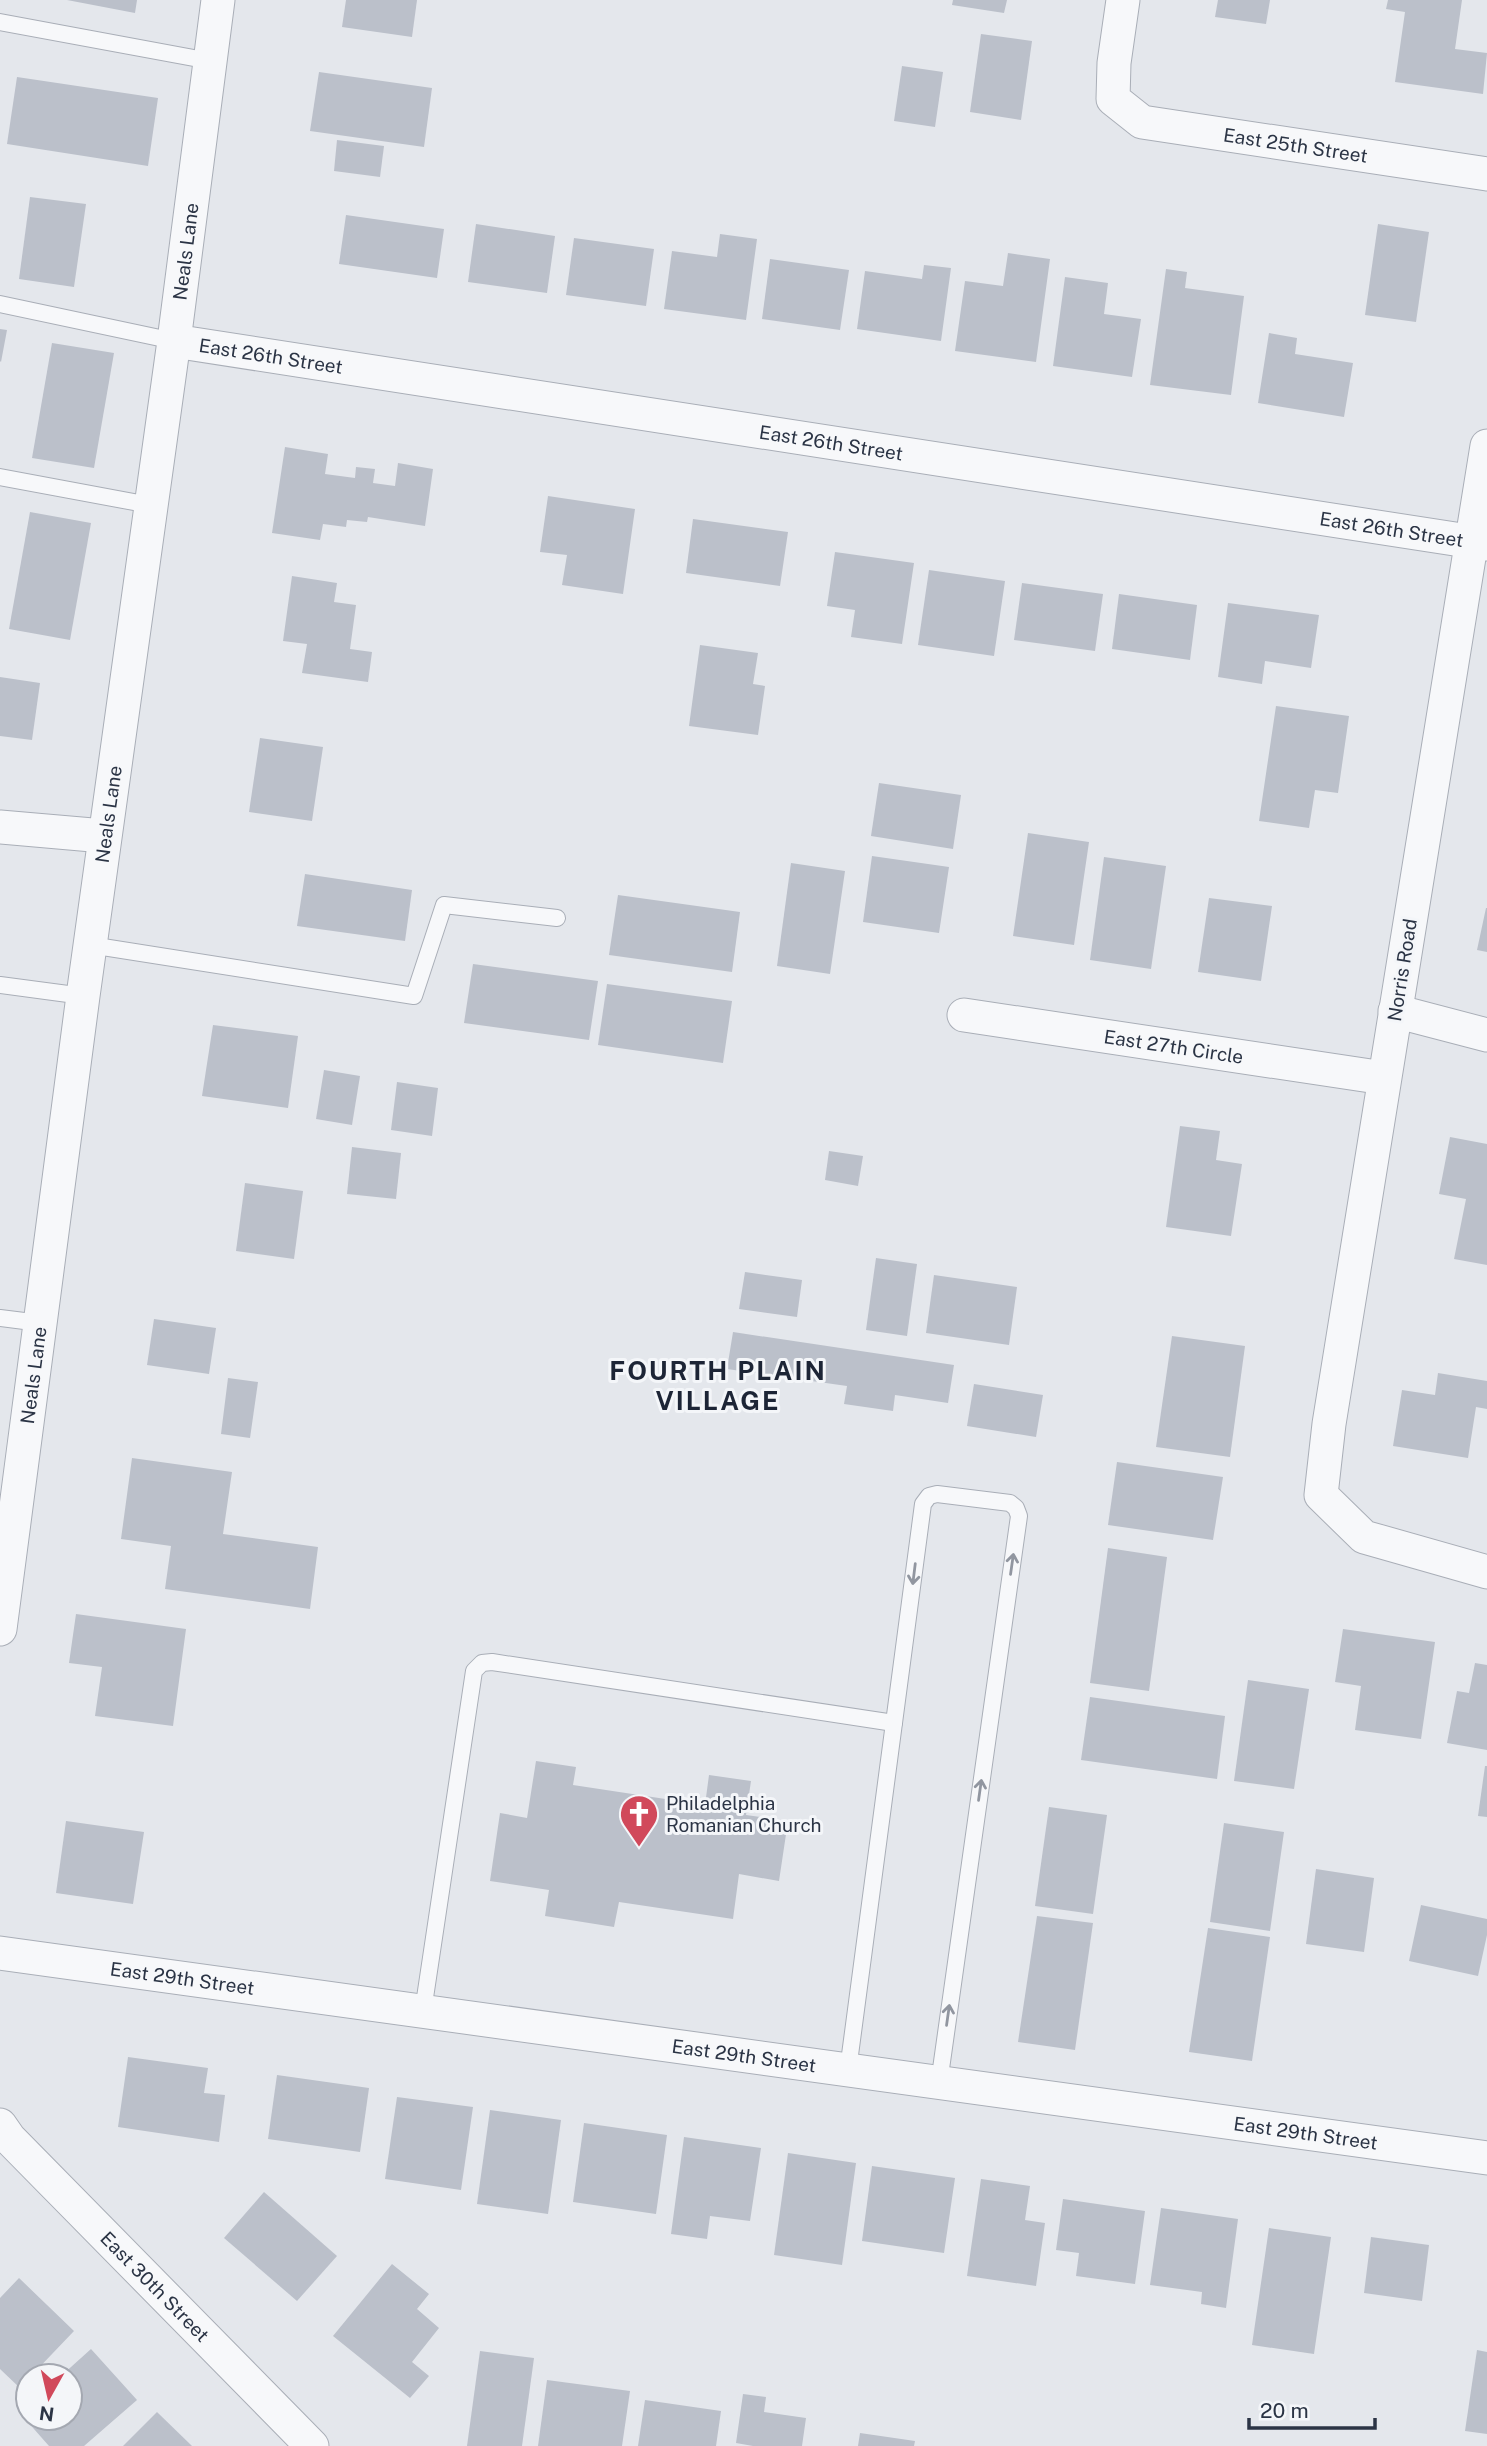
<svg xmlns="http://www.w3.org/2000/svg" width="1487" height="2446" viewBox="0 0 1487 2446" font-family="'Public Sans',sans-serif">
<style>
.building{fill:#bbc0ca}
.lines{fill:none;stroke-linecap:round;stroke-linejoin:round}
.service-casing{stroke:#a9aeb7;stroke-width:18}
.minor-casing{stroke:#a9aeb7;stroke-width:35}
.service{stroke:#f7f8fa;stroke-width:16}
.minor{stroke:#f7f8fa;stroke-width:33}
.oneway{stroke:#9196a0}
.labels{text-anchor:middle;stroke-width:6;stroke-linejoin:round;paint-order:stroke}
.street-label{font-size:19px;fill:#2b3445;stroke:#f4f6f9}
.poi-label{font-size:19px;fill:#2b3445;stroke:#f4f6f9;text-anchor:start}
.district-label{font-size:26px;font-weight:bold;letter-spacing:2px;fill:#1d2536;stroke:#f4f6f9}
</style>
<rect width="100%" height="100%" fill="#e4e7ec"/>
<g class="building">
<path d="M67,0H137L135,13Z"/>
<path d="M346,0H417L412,37L342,27Z"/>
<path d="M953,0H1007L1004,13L952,5Z"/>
<path d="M1218,0H1270L1266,24L1215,17Z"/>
<path d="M1388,0H1462L1455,49L1487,53L1483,94L1395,82L1405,12L1386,9Z"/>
<path d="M981,34L1032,41L1021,120L970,112Z"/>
<path d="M902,66L943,72L935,127L894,121Z"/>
<path d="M319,72L432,88L424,147L310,131Z"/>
<path d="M17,77L158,98L148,166L7,144Z"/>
<path d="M337,140L384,146L380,177L334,171Z"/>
<path d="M30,197L86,204L74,287L19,279Z"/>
<path d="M346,215L444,229L437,278L339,264Z"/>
<path d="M476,224L555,236L547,293L468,282Z"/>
<path d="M1378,224L1429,232L1416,322L1365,315Z"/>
<path d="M720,234L757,239L746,320L664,309L672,251L717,257Z"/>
<path d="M574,238L654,249L646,306L566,295Z"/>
<path d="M1008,253L1050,259L1036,362L955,351L965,281L1003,286Z"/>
<path d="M770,259L849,270L840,330L762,319Z"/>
<path d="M924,265L951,268L941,341L857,329L865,271L922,279Z"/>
<path d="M1166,269L1187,272L1185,288L1244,296L1231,395L1150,385Z"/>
<path d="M1065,277L1108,283L1104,314L1141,319L1132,377L1053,366Z"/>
<path d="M0,329L7,330L1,362L0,361Z"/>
<path d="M1269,333L1297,338L1295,354L1353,363L1344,417L1258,403Z"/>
<path d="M52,343L114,353L94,468L32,458Z"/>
<path d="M285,447L328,454L325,474L355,478L356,467L375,469L373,483L395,486L398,463L433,469L425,526L368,517L367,522L347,520L346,527L323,524L320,540L272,533Z"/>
<path d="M548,496L635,509L623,594L562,585L567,555L540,552Z"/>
<path d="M30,512L91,523L70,640L9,629Z"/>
<path d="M693,519L788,532L780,586L686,573Z"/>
<path d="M835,552L914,563L902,644L851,637L855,610L827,606Z"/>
<path d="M929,570L1005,581L994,656L918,645Z"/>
<path d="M292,576L337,583L334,602L356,605L350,649L372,652L368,682L302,673L307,644L283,641Z"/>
<path d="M1022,583L1103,594L1095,651L1014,640Z"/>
<path d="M1119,594L1197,605L1190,660L1112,649Z"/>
<path d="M1228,603L1319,615L1311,668L1265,661L1262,684L1218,677Z"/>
<path d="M700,645L758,653L753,684L765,686L758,735L689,726Z"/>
<path d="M0,677L40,683L32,740L0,736Z"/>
<path d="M1276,706L1349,716L1338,793L1315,790L1309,828L1259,821Z"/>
<path d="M260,738L323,747L312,821L249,812Z"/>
<path d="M879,783L961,795L953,849L871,836Z"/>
<path d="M1028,833L1089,842L1074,945L1013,936Z"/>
<path d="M872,856L949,867L939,933L863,922Z"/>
<path d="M1104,857L1166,866L1151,969L1090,960Z"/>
<path d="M791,863L845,871L830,974L777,966Z"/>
<path d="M305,874L412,890L405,941L297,926Z"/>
<path d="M618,895L740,912L732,972L609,955Z"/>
<path d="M1209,898L1272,906L1261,981L1198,972Z"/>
<path d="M1486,908H1487V952L1477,950Z"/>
<path d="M473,964L598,981L589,1040L464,1023Z"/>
<path d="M607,984L732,1001L723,1063L598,1045Z"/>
<path d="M213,1025L298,1036L288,1108L202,1096Z"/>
<path d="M324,1070L360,1076L352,1125L316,1119Z"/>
<path d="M397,1082L438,1088L432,1136L391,1130Z"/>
<path d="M1180,1126L1220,1131L1216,1160L1242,1164L1231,1236L1166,1227Z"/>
<path d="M1450,1137L1487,1144V1265L1454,1259L1466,1199L1439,1194Z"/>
<path d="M352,1147L401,1153L396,1199L347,1194Z"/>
<path d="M829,1151L863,1156L858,1186L825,1180Z"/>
<path d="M245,1183L303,1191L294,1259L236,1251Z"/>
<path d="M876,1258L917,1264L907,1336L866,1330Z"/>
<path d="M745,1272L802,1280L797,1317L739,1309Z"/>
<path d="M934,1275L1017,1287L1009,1345L926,1333Z"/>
<path d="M154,1319L216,1328L209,1374L147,1365Z"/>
<path d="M733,1332L954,1365L948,1403L895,1395L893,1411L844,1404L847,1386L727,1369Z"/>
<path d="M1172,1336L1245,1346L1230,1457L1156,1447Z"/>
<path d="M1438,1373L1487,1381V1409L1476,1407L1468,1458L1393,1446L1402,1390L1435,1395Z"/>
<path d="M228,1378L258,1382L250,1438L221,1434Z"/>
<path d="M974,1384L1043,1395L1036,1437L967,1426Z"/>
<path d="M132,1458L232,1472L223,1534L318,1547L310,1609L165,1589L171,1546L121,1539Z"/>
<path d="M1117,1462L1223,1477L1213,1540L1108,1525Z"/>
<path d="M1108,1548L1167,1557L1149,1691L1090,1683Z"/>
<path d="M76,1614L186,1629L173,1726L95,1716L102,1667L69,1663Z"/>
<path d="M1343,1629L1435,1642L1421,1739L1355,1730L1361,1686L1335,1682Z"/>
<path d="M1475,1663L1487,1665V1750L1447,1743L1457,1691L1469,1693Z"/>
<path d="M1248,1680L1309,1689L1294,1789L1234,1781Z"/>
<path d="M1090,1697L1225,1716L1217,1779L1081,1760Z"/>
<path d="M536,1761L576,1767L573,1785L705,1805L709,1775L751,1781L746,1815L788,1821L779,1881L739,1874L733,1919L619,1902L614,1927L545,1916L549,1890L490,1881L500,1813L527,1818Z"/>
<path d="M1485,1766H1487V1817L1478,1816Z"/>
<path d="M1049,1807L1107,1815L1093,1914L1035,1906Z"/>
<path d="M66,1821L144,1832L133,1904L56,1893Z"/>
<path d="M1224,1823L1284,1832L1270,1931L1210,1922Z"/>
<path d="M1316,1869L1374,1878L1364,1952L1306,1944Z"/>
<path d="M1421,1905L1487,1919V1935L1478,1976L1409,1961Z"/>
<path d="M1037,1916L1093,1923L1075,2050L1018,2042Z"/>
<path d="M1208,1928L1270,1937L1252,2061L1189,2052Z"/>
<path d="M128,2057L208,2068L204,2093L225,2095L219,2142L118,2127Z"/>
<path d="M277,2075L369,2088L360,2152L268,2139Z"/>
<path d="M397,2097L473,2107L461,2190L385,2179Z"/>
<path d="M490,2110L561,2120L548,2214L477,2204Z"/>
<path d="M584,2123L667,2135L656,2214L573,2202Z"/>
<path d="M684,2137L761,2148L750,2221L710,2216L707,2239L671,2234Z"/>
<path d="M788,2153L856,2163L842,2265L774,2255Z"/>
<path d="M872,2166L955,2178L944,2253L862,2241Z"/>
<path d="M981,2179L1030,2186L1025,2220L1045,2223L1036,2286L967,2276Z"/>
<path d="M264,2192L337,2256L297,2301L224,2238Z"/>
<path d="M1063,2199L1145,2211L1135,2284L1076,2276L1079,2253L1056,2250Z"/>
<path d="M1161,2208L1238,2219L1226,2308L1201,2304L1202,2292L1150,2285Z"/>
<path d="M1269,2228L1331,2237L1314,2354L1252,2345Z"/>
<path d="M1371,2237L1429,2245L1422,2301L1364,2293Z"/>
<path d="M392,2264L429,2294L417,2309L439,2328L412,2362L429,2376L410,2398L333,2336Z"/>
<path d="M19,2278L74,2331L31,2376H28V2379L20,2388L0,2369V2298Z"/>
<path d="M91,2349L137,2400L84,2446H49L19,2412L28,2405V2418H70V2376H61Z"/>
<path d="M1477,2350L1487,2352V2434L1465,2431Z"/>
<path d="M480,2351L534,2358L522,2446H467Z"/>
<path d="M547,2380L630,2391L622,2446H538Z"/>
<path d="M743,2394L766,2397L764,2412L806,2418L802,2446H753L736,2443Z"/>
<path d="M645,2400L721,2411L716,2446H638Z"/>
<path d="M157,2412L192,2446H123Z"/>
<path d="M860,2433L915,2441L914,2446H858Z"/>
</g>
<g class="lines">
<g class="service-casing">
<g id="service">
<path d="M0,22L210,61"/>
<path d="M0,304L174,341"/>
<path d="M0,477L150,505"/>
<path d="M90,945L414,996L444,905L557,918"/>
<path d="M0,985L83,996"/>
<path d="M0,1318L40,1323"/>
<path d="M423,2011L474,1671L482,1663L492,1662L894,1723"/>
<path d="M848,2070L923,1504L929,1496L937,1494L1010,1503L1016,1508L1019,1516L939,2083"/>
</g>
</g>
<g class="minor-casing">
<g id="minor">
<path id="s1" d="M1123,0L1114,63L1113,99L1142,122L1487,174"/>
<path id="s2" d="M174,341L1487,544"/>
<path d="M1487,446L1329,1424L1321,1495L1364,1537L1487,1572"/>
<path d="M0,827L104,836"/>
<path d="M1395,1011L1487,1035"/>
<path id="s3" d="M964,1015L1384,1078"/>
<path id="s4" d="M0,1629L83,996L174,341L218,0"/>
<path id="s5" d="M0,1953L1487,2158"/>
<path id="s6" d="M0,2125L9,2138L312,2446"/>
</g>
</g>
<use href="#service" class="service"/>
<use href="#minor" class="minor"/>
</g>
<defs><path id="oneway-shaft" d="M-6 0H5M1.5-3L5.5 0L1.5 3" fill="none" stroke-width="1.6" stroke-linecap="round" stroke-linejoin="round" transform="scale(1.75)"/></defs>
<g class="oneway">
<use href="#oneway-shaft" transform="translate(1012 1564) rotate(-82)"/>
<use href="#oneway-shaft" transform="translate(914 1574) rotate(97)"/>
<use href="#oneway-shaft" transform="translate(980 1790) rotate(-82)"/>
<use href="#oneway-shaft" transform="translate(948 2015) rotate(-82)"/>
</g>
<defs>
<g id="church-pin" transform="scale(2.0125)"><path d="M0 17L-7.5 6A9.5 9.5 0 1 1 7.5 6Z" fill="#d1495b" stroke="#f4f6f9"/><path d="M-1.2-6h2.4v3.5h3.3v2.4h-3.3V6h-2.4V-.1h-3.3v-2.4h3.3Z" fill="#fff"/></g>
</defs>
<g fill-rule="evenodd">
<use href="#church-pin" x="639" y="1814"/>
</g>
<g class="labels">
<g class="street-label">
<text dy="7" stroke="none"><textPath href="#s1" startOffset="292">East 25th Street</textPath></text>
<text dy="7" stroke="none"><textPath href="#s4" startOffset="1390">Neals Lane</textPath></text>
<text dy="7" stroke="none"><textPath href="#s2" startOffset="98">East 26th Street</textPath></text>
<text dy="7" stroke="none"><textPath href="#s2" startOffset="665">East 26th Street</textPath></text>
<text dy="7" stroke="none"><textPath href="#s2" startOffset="1232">East 26th Street</textPath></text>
<text dy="7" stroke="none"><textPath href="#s4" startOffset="822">Neals Lane</textPath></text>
<text transform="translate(1402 970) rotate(-81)" y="7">Norris Road</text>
<text dy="7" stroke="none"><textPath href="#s3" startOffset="212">East 27th Circle</textPath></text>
<text dy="7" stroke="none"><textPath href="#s4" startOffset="256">Neals Lane</textPath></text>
<text dy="7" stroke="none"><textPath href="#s5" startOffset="184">East 29th Street</textPath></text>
<text dy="7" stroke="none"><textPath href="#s5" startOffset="751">East 29th Street</textPath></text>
<text dy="7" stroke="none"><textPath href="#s5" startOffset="1318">East 29th Street</textPath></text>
<text dy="7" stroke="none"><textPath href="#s6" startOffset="224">East 30th Street</textPath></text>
</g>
<g class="poi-label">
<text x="666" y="1810">Philadelphia<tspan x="666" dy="22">Romanian Church</tspan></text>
</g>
<g class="district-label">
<text x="718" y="1380">FOURTH PLAIN<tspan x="718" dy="30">VILLAGE</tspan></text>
</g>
</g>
<g transform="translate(49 2397) rotate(188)"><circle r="33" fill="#f4f6f9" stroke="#a4a8b1" stroke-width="2"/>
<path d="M0-5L12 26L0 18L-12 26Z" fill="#d1495b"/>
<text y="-10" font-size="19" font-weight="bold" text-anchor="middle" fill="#2b3445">N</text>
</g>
<path d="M1249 2418v10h126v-10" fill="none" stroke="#2b3445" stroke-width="3.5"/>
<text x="1260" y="2418" font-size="21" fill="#2b3445" stroke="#f4f6f9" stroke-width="5" paint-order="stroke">20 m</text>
</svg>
